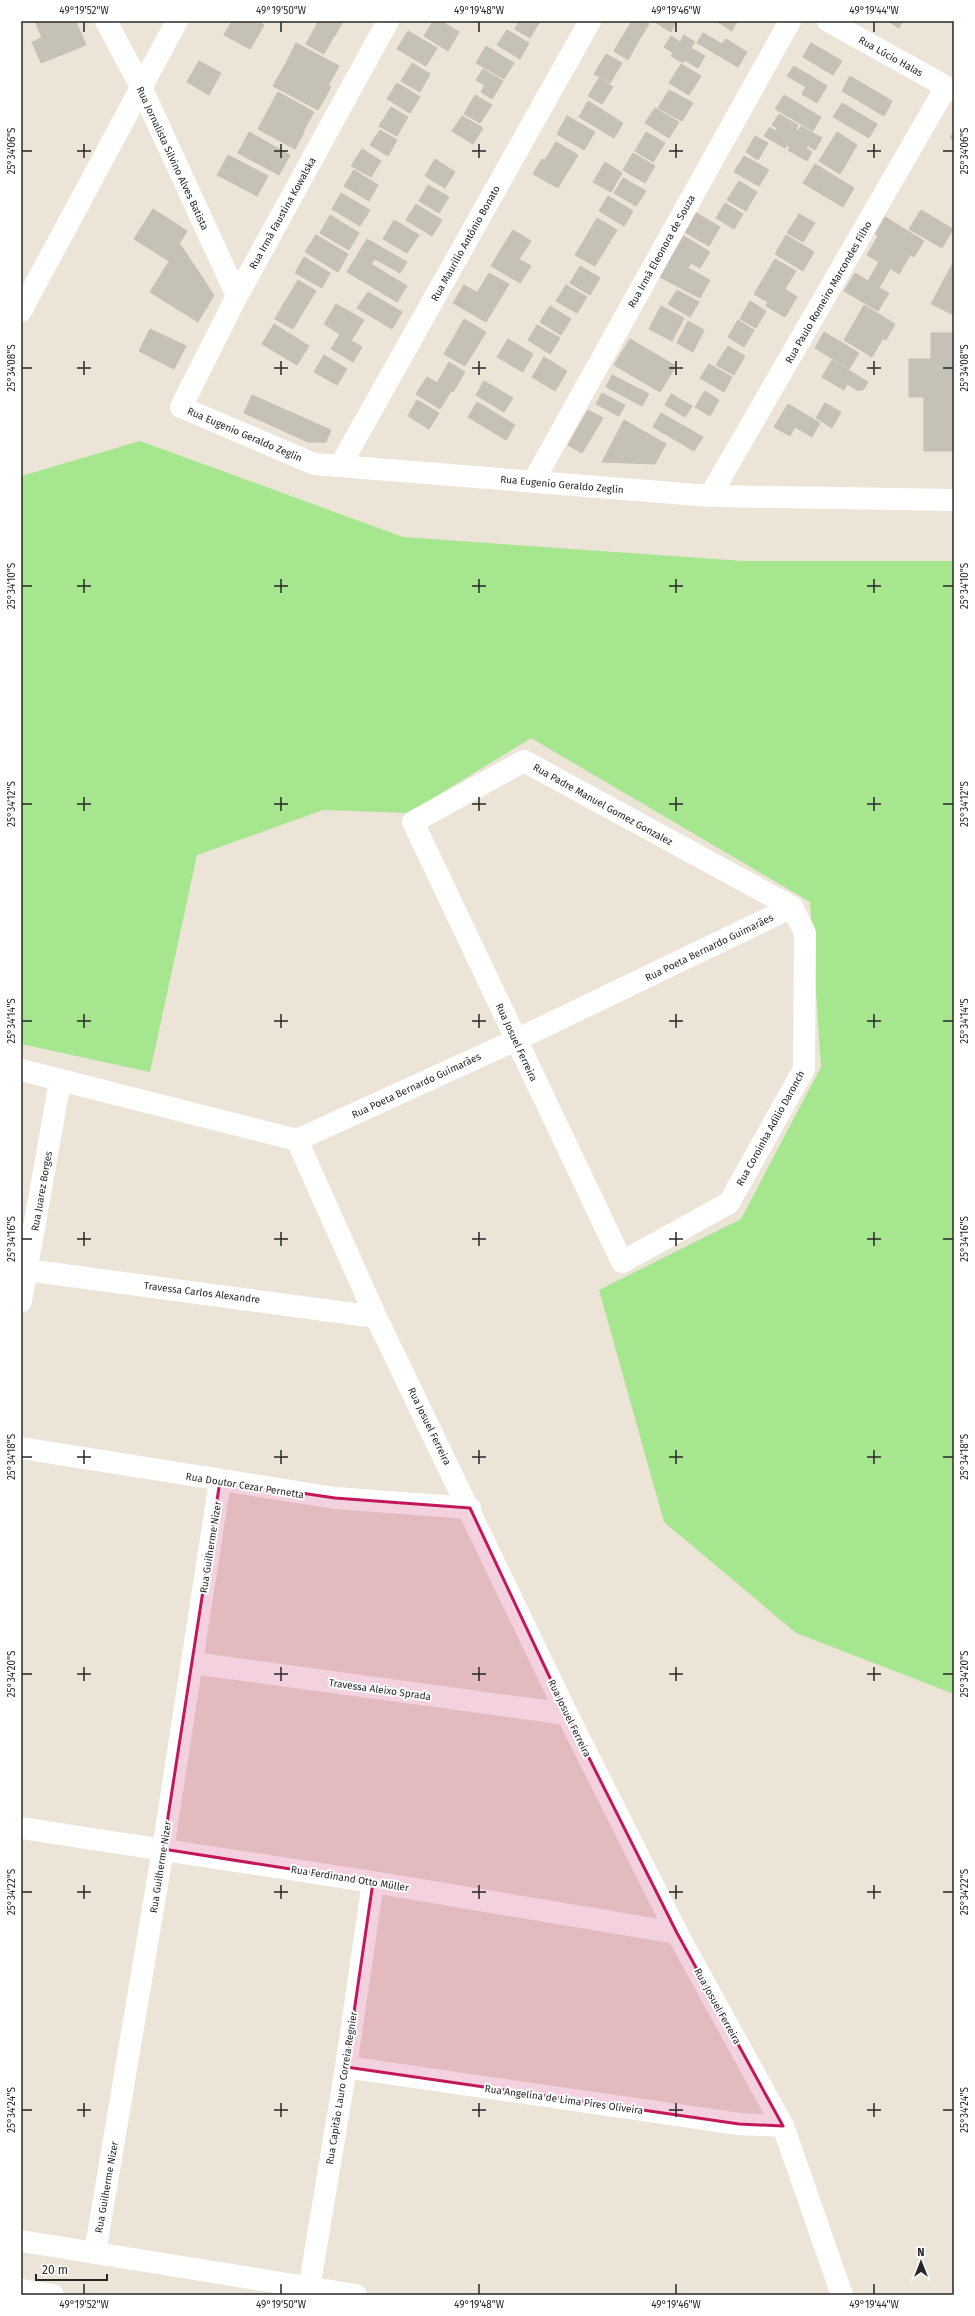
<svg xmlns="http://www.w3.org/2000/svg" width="975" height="2316" viewBox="0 0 975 2316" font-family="'Fira Sans',sans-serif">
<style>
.green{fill:#a6e68f}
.building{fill:#c6c1b7;stroke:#c6c0b1}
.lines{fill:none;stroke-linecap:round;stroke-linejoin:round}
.minor{stroke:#fff;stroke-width:22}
.tertiary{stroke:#fff;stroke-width:22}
.marked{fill:#c2185b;fill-opacity:0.2;stroke:#c2185b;stroke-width:3;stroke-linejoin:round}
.ticks{fill:none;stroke:#272727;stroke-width:1.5}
.labels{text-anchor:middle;stroke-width:4;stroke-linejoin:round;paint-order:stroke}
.street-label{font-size:10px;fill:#272727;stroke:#fff}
.neatline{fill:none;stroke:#272727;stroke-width:1.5}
.ticks-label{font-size:10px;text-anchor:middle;fill:#272727}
</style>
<rect width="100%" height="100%" fill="#ebe4d7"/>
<path class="green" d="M140,441L403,537L744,561H954V1694L796,1633L664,1522L599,1290L741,1219L821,1067L810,902L531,738L409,813L323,810L197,855L150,1072L21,1044V476Z"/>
<g class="building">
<path d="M35,21H76L77,24L42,38Z"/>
<path d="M232,21H257L264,25L250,49L224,35Z"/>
<path d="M318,21H343L335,36L316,26Z"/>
<path d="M433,21H441L459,32L448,51L424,36Z"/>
<path d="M519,21H540L530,38L515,29Z"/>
<path d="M632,21H644L649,24L638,42L624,34Z"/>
<path d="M653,21H677L671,32Z"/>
<path d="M716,21H737L732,31Z"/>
<path d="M888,21H903L899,28Z"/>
<path d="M77,24L86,45L41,63L32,42Z"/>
<path d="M316,26L334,36L324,54L306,44Z"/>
<path d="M507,30L529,43L520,59L497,45Z"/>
<path d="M408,31L437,48L426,66L397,49Z"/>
<path d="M703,33L722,44L726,39L747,52L738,67L697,43Z"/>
<path d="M624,34L638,42L628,60L614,51Z"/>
<path d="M684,35L695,42L691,48L705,56L698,68L685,60L683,63L671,56L673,53L664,47L671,36L680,42Z"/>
<path d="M296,43L339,66L328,86L286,63Z"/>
<path d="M811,43L842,61L833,75L803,57Z"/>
<path d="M486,46L514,63L504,79L476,63Z"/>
<path d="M606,54L622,63L610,83L594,74Z"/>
<path d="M199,61L221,73L209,95L187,82Z"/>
<path d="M286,63L331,87L318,110L273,86Z"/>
<path d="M412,63L430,74L420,92L401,81Z"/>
<path d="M681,64L701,76L689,95L669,83Z"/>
<path d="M794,66L827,86L817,103L802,94L806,87L787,76Z"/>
<path d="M483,69L503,81L492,99L481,92L485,85L476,80Z"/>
<path d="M850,76L892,101L884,116L842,91Z"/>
<path d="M599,78L613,87L602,104L588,96Z"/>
<path d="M397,83L420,97L410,113L387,99Z"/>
<path d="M669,90L693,103L682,121L658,108Z"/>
<path d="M278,92L314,112L303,132L267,112Z"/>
<path d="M475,95L492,105L480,123L464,114Z"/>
<path d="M784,95L821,117L813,131L775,109Z"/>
<path d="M588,101L623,123L614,138L579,117Z"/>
<path d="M842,103L877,124L869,138L833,117Z"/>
<path d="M391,107L408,117L397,136L379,126Z"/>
<path d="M655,108L679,122L669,138L645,123Z"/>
<path d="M267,112L304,132L295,149L258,129Z"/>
<path d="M779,114L798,125L796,129L798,131L801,126L822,138L815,150L807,145L806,148L812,152L807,161L788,150L790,147L787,145L785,148L764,136L770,127L775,131L777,128L772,125Z"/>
<path d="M462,116L483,128L473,144L452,131Z"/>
<path d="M567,116L595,132L584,150L557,134Z"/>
<path d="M380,130L397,140L388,156L370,145Z"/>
<path d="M954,131V140L950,138Z"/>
<path d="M249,132L290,155L279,175L238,153Z"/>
<path d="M646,132L665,143L653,162L635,151Z"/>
<path d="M837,132L857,145L840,174L819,161Z"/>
<path d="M755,136L768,143L758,160L746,152Z"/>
<path d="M556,142L578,155L567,173L545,160Z"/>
<path d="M362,149L381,161L371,177L351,166Z"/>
<path d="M633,153L655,166L645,183L623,170Z"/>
<path d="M228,155L268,176L257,196L217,175Z"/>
<path d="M744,156L769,170L759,186L734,172Z"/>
<path d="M435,159L455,172L445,188L425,176Z"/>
<path d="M542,159L567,173L558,188L533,174Z"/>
<path d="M605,162L622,173L611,192L593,182Z"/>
<path d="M815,164L854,188L843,207L803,183Z"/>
<path d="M354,170L378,185L369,201L344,186Z"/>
<path d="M623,178L646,191L636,206L614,193Z"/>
<path d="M739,181L757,192L746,211L727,200Z"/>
<path d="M428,185L449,197L439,213L419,201Z"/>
<path d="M341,193L370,210L360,226L332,209Z"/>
<path d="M608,196L633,211L624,226L599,211Z"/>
<path d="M725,203L743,214L734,229L716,218Z"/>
<path d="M416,204L442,220L432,236L406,220Z"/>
<path d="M153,209L187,231L169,261L134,239Z"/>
<path d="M921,210L953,229L942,248L909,229Z"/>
<path d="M695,212L720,227L709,246L683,231Z"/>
<path d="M799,214L815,223L803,242L787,233Z"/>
<path d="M330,215L359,233L349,250L320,233Z"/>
<path d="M885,217L924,241L914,257L875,234Z"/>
<path d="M597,218L617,230L606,248L586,237Z"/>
<path d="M394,220L419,235L407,253L383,239Z"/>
<path d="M513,230L531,241L519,259L501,249Z"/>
<path d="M316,235L348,254L338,272L305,252Z"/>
<path d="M682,235L710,252L700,268L691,263L688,268L669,257Z"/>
<path d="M786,235L814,252L803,271L775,254Z"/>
<path d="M878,236L910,255L899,274L867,255Z"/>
<path d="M586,237L606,248L595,266L575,255Z"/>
<path d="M367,239L407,262L400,273L375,259L371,264L407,286L397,302L347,272Z"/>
<path d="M180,244L214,295L198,322L150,292Z"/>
<path d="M501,249L531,266L520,283L491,266Z"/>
<path d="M304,257L330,273L322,288L295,273Z"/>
<path d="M669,258L710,280L700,298L660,277Z"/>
<path d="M775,259L796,271L785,289L797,297L785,317L766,306L768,302L754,294Z"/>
<path d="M954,261V315L931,304Z"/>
<path d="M879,262L890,269L879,288L889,293L878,311L844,291L855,273L868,281Z"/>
<path d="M580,266L600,278L590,295L570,283Z"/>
<path d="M489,273L509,284L497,304L477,293Z"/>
<path d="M298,280L316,291L303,312L285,302Z"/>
<path d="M464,285L497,304L486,322L453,303Z"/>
<path d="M566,285L587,297L577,313L556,301Z"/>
<path d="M677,290L699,302L690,317L668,304Z"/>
<path d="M368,292L402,312L392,329L357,308Z"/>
<path d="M285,301L303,312L293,329L275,319Z"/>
<path d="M750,301L766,311L756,328L740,319Z"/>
<path d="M336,304L364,320L351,341L324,324Z"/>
<path d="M864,305L895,324L886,340L855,321Z"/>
<path d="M550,306L571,319L561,335L540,322Z"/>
<path d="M661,306L684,318L672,341L649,329Z"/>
<path d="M464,319L486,332L475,350L454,337Z"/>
<path d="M738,320L754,330L744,347L728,337Z"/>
<path d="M688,321L704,330L693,352L677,343Z"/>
<path d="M855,321L883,338L872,357L844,340Z"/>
<path d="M274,324L309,346L297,365L262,344Z"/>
<path d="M537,325L560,338L550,354L528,340Z"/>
<path d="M150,329L186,346L174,369L139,351Z"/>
<path d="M824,332L859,353L849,369L815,348Z"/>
<path d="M931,333H954V451H924V397H909V359H931Z"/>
<path d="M340,334L362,347L353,362L331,349Z"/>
<path d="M454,337L475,350L465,366L444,354Z"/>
<path d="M508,339L533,354L523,372L497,357Z"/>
<path d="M630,339L676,366L660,392L614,365Z"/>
<path d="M728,346L745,356L734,375L716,365Z"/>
<path d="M324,355L347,369L337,385L314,372Z"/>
<path d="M544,357L567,371L555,391L532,377Z"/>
<path d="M832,360L868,382L863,390L861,389L859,391L847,384L844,390L822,377Z"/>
<path d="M449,362L465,372L453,392L437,383Z"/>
<path d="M709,364L732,377L724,392L700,378Z"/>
<path d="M612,375L649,394L642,406L606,387Z"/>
<path d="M427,377L451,391L440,409L416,394Z"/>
<path d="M484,381L513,398L504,412L476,395Z"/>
<path d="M705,391L719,400L710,416L695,407Z"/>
<path d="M602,393L625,405L619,416L596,404Z"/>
<path d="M671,394L692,406L685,417L665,405Z"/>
<path d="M252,395L331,430L326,442H308L244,413Z"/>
<path d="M417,400L439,413L429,429L408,416Z"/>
<path d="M477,402L515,425L506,440L468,417Z"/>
<path d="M825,403L841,412L832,428L816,418Z"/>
<path d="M788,404L820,423L812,437L795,427L790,436L774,427Z"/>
<path d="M588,410L603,418L582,453L568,445Z"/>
<path d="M661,413L703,437L694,451L653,427Z"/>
<path d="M624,420L666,444L655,464L602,462Z"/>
</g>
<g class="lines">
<g class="minor">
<path d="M106,21L141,87L237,296"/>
<path d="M388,21L237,296L181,407L314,464L710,496L954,500"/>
<path d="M828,21L954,91"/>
<path d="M340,466L590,21"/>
<path d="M533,482L790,21"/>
<path d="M710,496L946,87"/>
<path d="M524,761L792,907L805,933L804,1069L729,1203L622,1262L413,822Z"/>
<path d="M21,1070L297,1140L516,1040L792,907"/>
<path d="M297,1140L376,1317L567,1714L677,1933L783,2126L842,2295"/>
<path d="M27,1270L376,1317"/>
<path d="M21,1301L60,1081"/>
<path d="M21,1448L335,1498L470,1508"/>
<path d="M192,1663L567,1714"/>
<path d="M21,1828L373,1882L677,1933"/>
<path d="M346,2067L739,2124L783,2126"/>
<path d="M95,2253L163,1849L220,1481"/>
<path d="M308,2295L346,2067L373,1882"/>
</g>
<g class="tertiary">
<path d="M21,311L177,21"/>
<path d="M21,2241L356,2295"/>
<path d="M21,2290L53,2295"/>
</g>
</g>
<path class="marked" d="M220,1481L335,1498L470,1508L567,1714L677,1933L783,2126L739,2124L346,2067L373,1882L163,1849Z"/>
<path class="ticks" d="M84,22V32M281,22V32M479,22V32M676,22V32M874,22V32M84,144V158M281,144V158M479,144V158M676,144V158M874,144V158M22,151H32M77,151H91M274,151H288M472,151H486M669,151H683M867,151H881M943,151H953M84,361V375M281,361V375M479,361V375M676,361V375M874,361V375M22,368H32M77,368H91M274,368H288M472,368H486M669,368H683M867,368H881M943,368H953M84,579V593M281,579V593M479,579V593M676,579V593M874,579V593M22,586H32M77,586H91M274,586H288M472,586H486M669,586H683M867,586H881M943,586H953M84,797V811M281,797V811M479,797V811M676,797V811M874,797V811M22,804H32M77,804H91M274,804H288M472,804H486M669,804H683M867,804H881M943,804H953M84,1014V1028M281,1014V1028M479,1014V1028M676,1014V1028M874,1014V1028M22,1021H32M77,1021H91M274,1021H288M472,1021H486M669,1021H683M867,1021H881M943,1021H953M84,1232V1246M281,1232V1246M479,1232V1246M676,1232V1246M874,1232V1246M22,1239H32M77,1239H91M274,1239H288M472,1239H486M669,1239H683M867,1239H881M943,1239H953M84,1450V1464M281,1450V1464M479,1450V1464M676,1450V1464M874,1450V1464M22,1457H32M77,1457H91M274,1457H288M472,1457H486M669,1457H683M867,1457H881M943,1457H953M84,1667V1681M281,1667V1681M479,1667V1681M676,1667V1681M874,1667V1681M22,1674H32M77,1674H91M274,1674H288M472,1674H486M669,1674H683M867,1674H881M943,1674H953M84,1885V1899M281,1885V1899M479,1885V1899M676,1885V1899M874,1885V1899M22,1892H32M77,1892H91M274,1892H288M472,1892H486M669,1892H683M867,1892H881M943,1892H953M84,2103V2117M281,2103V2117M479,2103V2117M676,2103V2117M874,2103V2117M22,2110H32M77,2110H91M274,2110H288M472,2110H486M669,2110H683M867,2110H881M943,2110H953M84,2284V2294M281,2284V2294M479,2284V2294M676,2284V2294M874,2284V2294"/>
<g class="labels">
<g class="street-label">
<text transform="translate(891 56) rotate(29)" y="4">Rua Lúcio Halas</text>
<text transform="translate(173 158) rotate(65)" y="4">Rua Jornalista Silvino Alves Batista</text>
<text transform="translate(282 213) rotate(-61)" y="4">Rua Irmã Faustina Kowalska</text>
<text transform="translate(465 243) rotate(-61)" y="4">Rua Maurílio Antônio Bonato</text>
<text transform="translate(661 251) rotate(-61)" y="4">Rua Irmã Eleonora de Souza</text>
<text transform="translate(828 292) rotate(-60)" y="4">Rua Paulo Romeiro Marcondes Filho</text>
<text transform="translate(245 434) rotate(23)" y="4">Rua Eugenio Geraldo Zeglin</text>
<text transform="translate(562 484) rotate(5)" y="4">Rua Eugenio Geraldo Zeglin</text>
<text transform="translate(603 804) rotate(29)" y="4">Rua Padre Manuel Gomez Gonzalez</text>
<text transform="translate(709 947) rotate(-26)" y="4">Rua Poeta Bernardo Guimarães</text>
<text transform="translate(517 1042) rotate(65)" y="4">Rua Josuel Ferreira</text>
<text transform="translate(416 1085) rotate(-25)" y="4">Rua Poeta Bernardo Guimarães</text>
<text transform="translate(770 1128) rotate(-61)" y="4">Rua Coroinha Adilio Daronch</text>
<text transform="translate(41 1191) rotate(-80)" y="4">Rua Juarez Borges</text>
<text transform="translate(202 1292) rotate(7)" y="4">Travessa Carlos Alexandre</text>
<text transform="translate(430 1426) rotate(64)" y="4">Rua Josuel Ferreira</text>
<text transform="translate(245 1485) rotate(9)" y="4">Rua Doutor Cezar Pernetta</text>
<text transform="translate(210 1547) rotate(-81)" y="4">Rua Guilherme Nizer</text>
<text transform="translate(380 1689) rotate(8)" y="4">Travessa Aleixo Sprada</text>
<text transform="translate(570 1718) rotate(64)" y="4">Rua Josuel Ferreira</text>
<text transform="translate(160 1867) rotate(-81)" y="4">Rua Guilherme Nizer</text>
<text transform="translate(350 1878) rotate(9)" y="4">Rua Ferdinand Otto Müller</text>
<text transform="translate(718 2006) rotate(61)" y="4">Rua Josuel Ferreira</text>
<text transform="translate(341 2088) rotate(-81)" y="4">Rua Capitão Lauro Correia Regnier</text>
<text transform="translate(564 2099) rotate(8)" y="4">Rua Angelina de Lima Pires Oliveira</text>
<text transform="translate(106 2187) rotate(-80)" y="4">Rua Guilherme Nizer</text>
</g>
</g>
<rect width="975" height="2316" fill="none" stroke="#ffffff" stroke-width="44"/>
<g transform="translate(921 2262)" stroke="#ffffff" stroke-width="3" paint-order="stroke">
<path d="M0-3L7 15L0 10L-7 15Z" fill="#272727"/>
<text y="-6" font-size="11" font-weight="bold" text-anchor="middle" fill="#272727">N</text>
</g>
<path d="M36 2274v6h71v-6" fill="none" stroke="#272727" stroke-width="2"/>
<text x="42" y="2274" font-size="12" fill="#272727" stroke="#ffffff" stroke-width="3" paint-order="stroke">20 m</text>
<rect x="22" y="22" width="931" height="2272" class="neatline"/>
<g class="ticks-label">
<text x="84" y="14">49°19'52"W</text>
<text x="281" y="14">49°19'50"W</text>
<text x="479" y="14">49°19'48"W</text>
<text x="676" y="14">49°19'46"W</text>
<text x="874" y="14">49°19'44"W</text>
<text transform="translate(11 151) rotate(-90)" y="4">25°34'06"S</text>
<text transform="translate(964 151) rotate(-90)" y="4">25°34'06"S</text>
<text transform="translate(11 368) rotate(-90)" y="4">25°34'08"S</text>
<text transform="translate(964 368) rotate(-90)" y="4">25°34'08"S</text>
<text transform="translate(11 586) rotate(-90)" y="4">25°34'10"S</text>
<text transform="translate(964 586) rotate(-90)" y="4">25°34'10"S</text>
<text transform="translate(11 804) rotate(-90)" y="4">25°34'12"S</text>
<text transform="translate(964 804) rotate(-90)" y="4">25°34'12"S</text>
<text transform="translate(11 1021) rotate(-90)" y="4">25°34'14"S</text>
<text transform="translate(964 1021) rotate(-90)" y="4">25°34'14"S</text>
<text transform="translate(11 1239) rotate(-90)" y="4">25°34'16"S</text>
<text transform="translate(964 1239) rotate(-90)" y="4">25°34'16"S</text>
<text transform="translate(11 1457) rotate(-90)" y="4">25°34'18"S</text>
<text transform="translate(964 1457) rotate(-90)" y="4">25°34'18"S</text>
<text transform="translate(11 1674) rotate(-90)" y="4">25°34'20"S</text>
<text transform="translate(964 1674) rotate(-90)" y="4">25°34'20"S</text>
<text transform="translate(11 1892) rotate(-90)" y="4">25°34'22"S</text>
<text transform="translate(964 1892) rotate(-90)" y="4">25°34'22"S</text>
<text transform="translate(11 2110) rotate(-90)" y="4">25°34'24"S</text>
<text transform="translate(964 2110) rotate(-90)" y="4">25°34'24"S</text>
<text x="84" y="2308">49°19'52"W</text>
<text x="281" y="2308">49°19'50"W</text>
<text x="479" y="2308">49°19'48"W</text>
<text x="676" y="2308">49°19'46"W</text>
<text x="874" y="2308">49°19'44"W</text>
</g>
</svg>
